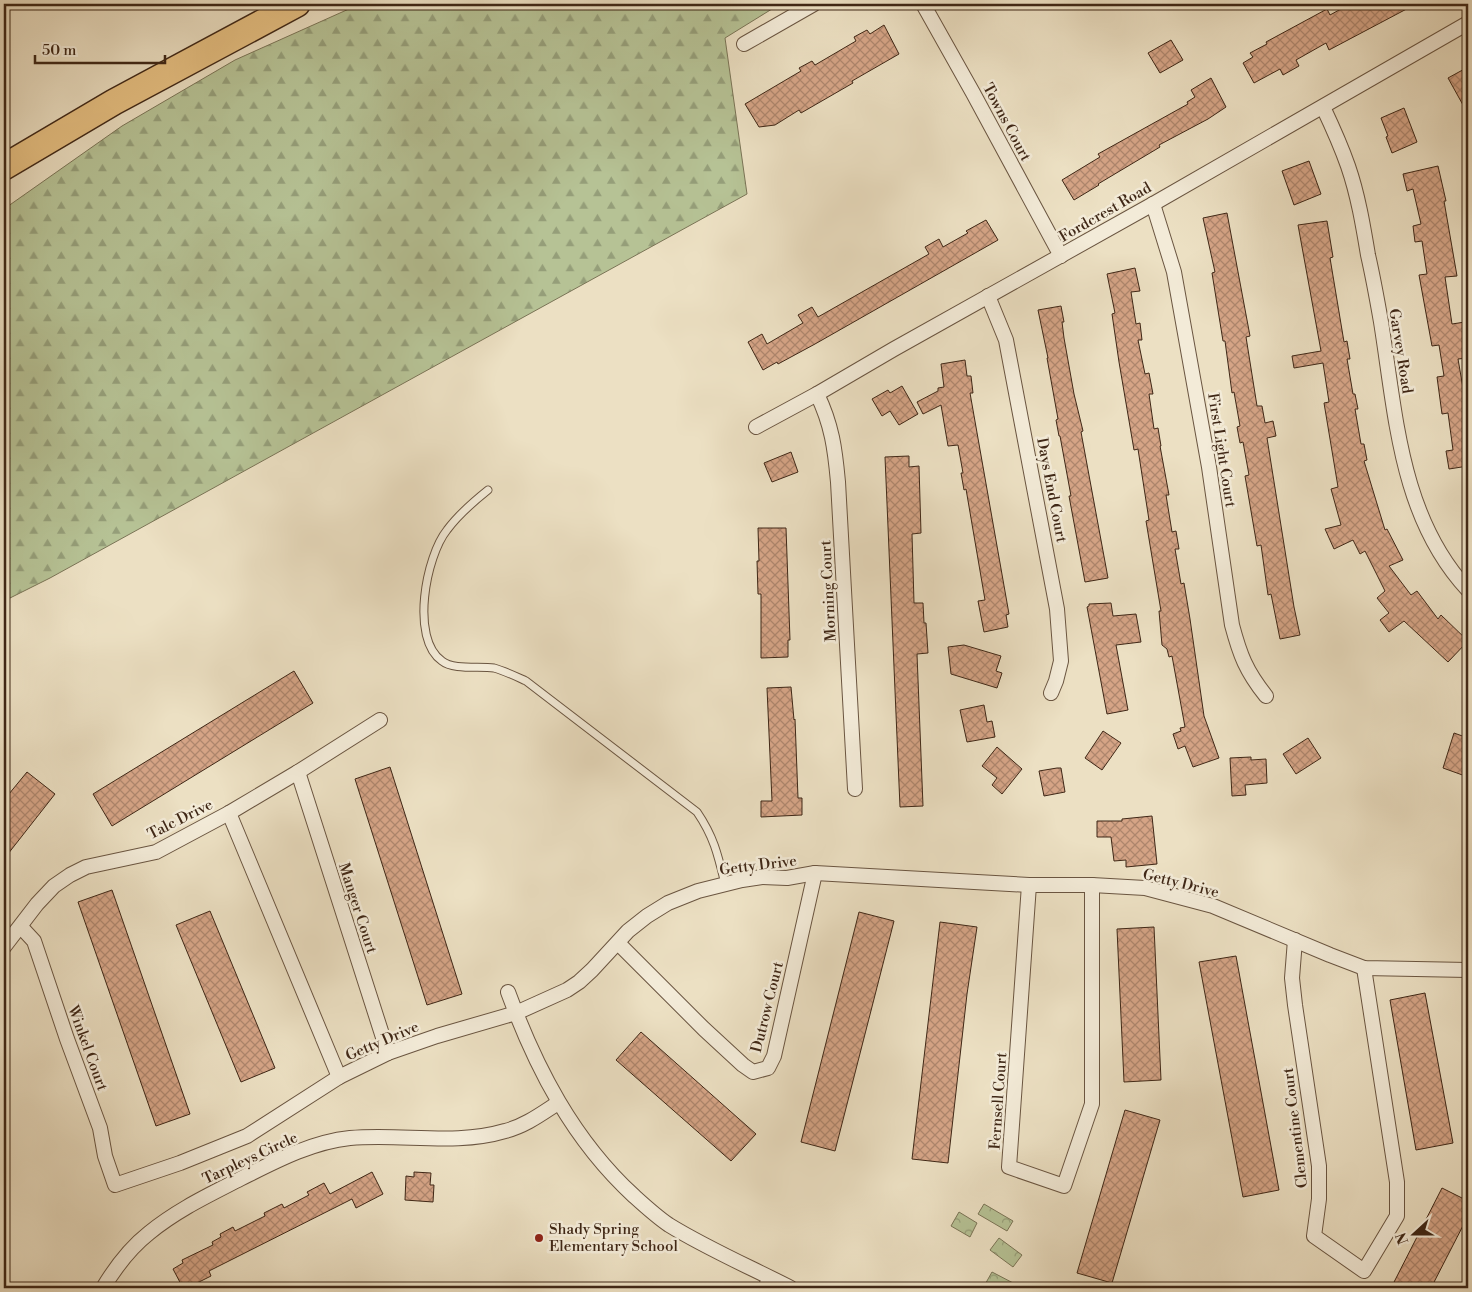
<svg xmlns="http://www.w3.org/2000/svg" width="1472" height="1292" viewBox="0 0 1472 1292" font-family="'Libre Bodoni',serif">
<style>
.forest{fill:url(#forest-firs);stroke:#7a7456}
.park{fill:url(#park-crowns);stroke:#7a7456}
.building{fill:url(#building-cross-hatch);stroke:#3f2716}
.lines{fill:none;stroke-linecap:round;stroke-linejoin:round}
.service-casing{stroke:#6a5541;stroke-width:9}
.minor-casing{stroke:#6a5541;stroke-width:16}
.motorway-casing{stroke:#3f2716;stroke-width:28}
.service{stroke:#f3ebd8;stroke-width:7}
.minor{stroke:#f3ebd8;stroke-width:14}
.motorway{stroke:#e6c082;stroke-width:25}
.poi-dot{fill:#8f2418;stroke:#f3ebd8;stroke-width:2}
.labels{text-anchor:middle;stroke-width:5;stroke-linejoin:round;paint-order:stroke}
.street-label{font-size:15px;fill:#3f2716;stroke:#f3ebd8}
.poi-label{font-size:15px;fill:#3f2716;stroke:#f3ebd8;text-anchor:start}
</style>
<defs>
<pattern id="forest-firs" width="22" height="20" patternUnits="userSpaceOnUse" patternTransform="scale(1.25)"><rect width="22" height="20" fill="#b6c295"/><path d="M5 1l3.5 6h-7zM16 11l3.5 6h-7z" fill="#959e79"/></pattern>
<pattern id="park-crowns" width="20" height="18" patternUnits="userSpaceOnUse" patternTransform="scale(1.25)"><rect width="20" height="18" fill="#b6c295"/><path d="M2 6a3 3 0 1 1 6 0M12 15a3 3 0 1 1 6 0" fill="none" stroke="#959e79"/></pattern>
<pattern id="building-cross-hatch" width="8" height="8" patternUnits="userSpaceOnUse" patternTransform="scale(1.25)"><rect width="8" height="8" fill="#d5a486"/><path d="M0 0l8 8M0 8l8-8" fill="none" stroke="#ae866d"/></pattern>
</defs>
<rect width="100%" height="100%" fill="#ece0c3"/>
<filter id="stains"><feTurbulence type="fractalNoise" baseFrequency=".004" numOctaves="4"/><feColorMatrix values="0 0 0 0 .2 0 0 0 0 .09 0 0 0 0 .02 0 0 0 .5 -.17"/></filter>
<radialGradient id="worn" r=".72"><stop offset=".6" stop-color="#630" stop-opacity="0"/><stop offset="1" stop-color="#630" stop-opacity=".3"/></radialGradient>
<path class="forest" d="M360,4H780L725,38L747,194L50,578L4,601V209L122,126L235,60Z"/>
<g class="park">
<path d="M984,1204L1013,1221L1007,1231L978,1214Z"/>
<path d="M959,1212L977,1223L970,1237L951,1226Z"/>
<path d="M999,1238L1022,1255L1013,1267L990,1250Z"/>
<path d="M992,1272L1017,1285L1015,1288H983Z"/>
</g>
<g class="building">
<path d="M1350,4H1416L1329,50L1326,43L1296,60L1299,66L1283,75L1280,69L1254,83L1243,63L1253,57L1250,53L1267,44L1266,42L1327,9L1330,15Z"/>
<path d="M884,25L899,54L852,81L853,83L801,113L799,110L775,125L759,127L745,104L801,71L799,68L812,61L815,65L856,41L854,37L867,30L870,34Z"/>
<path d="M1171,40L1183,60L1160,73L1148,53Z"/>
<path d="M1468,67V114L1448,78Z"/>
<path d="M1211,78L1226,107L1208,119L1159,145L1160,147L1098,184L1099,185L1074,200L1062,180L1100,157L1098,154L1188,104L1187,102L1195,97L1191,90Z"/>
<path d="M1404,108L1417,142L1392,153L1386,137L1388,136L1381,118Z"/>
<path d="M1309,161L1321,194L1294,205L1282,171Z"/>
<path d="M1438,166L1446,201H1444L1457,276L1445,277L1452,324L1465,322L1466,330L1468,329V358L1458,359L1468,417V466L1449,469L1446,451L1453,450L1448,413L1442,414L1437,377L1444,376L1439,345L1432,346L1419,275L1427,274L1422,241L1415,242L1413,226L1421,224L1413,189L1407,191L1403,174Z"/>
<path d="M1227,213L1250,336L1246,337L1257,406H1262L1265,423L1273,421L1276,436L1267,438L1294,607L1300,635L1280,639L1271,594L1268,595L1261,545L1257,546L1245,476L1249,475L1243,442L1240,443L1237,427L1240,426L1234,392L1232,393L1225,341H1223L1212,273L1215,272L1203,218Z"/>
<path d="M986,220L998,240L815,344L778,364L777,362L763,370L748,342L762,334L767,344L803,323L798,315L812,307L818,317L929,254L925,247L939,239L943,247L968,233L966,231Z"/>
<path d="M1327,221L1333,257L1330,258L1344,342L1347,341L1350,359H1347L1353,394H1355L1358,409H1355L1361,444H1364L1367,460L1364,461L1385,530L1387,529L1403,560L1389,566L1411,595L1417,591L1438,619L1441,615L1468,641L1448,662L1404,621L1389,632L1380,620L1389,613L1377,598L1385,591L1365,551L1360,554L1353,540L1334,549L1325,529L1341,525L1331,489L1338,487L1324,403L1329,402L1323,363L1294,368L1292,356L1321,351L1298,225Z"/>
<path d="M1135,268L1140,291L1131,292L1136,324L1140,323L1142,340H1138L1145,374L1149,373L1153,394H1149L1154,429L1158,428L1161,446H1160L1169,495H1166L1172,532L1176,531L1179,549H1175L1181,584L1184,583L1190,619L1204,716L1219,758L1193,767L1185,746L1178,749L1173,734L1181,731L1180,728L1185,727L1172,656L1169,657L1167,649L1162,645L1159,611H1161L1146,521L1149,520L1138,449L1134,450L1119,362L1112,314L1115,313L1107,274Z"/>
<path d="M1061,306L1064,322H1062L1064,338L1074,394L1083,431L1081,432L1108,578L1085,582L1069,496H1071L1060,436H1059L1056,420L1058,419L1047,358H1048L1038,310Z"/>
<path d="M965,360L967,376H971L973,393H970L1009,614L1006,615L1008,627L984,632L978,601L985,600L966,489L964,490L961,473H963L958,445L948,446L941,405L923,414L917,402L938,391V388L944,387L941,364Z"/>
<path d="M902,386L918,414L899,425L890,411L882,416L872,399L888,390L890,393Z"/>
<path d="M791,452L798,472L772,482L764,463Z"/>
<path d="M909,456V467L919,466L921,533L912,534L914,603H923L924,623H926L928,653L917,654L923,806L900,807L885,457Z"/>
<path d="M758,528H786L790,640H788V657L761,658V594H758L757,561H759Z"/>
<path d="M1111,603L1113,616L1136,614L1141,642L1116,645L1128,710L1107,714L1087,607L1089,606V604Z"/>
<path d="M964,645L1001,656L996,671L1002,673L997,688L951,674L948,647Z"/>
<path d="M294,671L313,703L112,826L93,794Z"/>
<path d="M791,687L794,720L795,719L798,798H802V815L761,817V801H772L767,688Z"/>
<path d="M984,705L987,722L992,721L995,737L967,742L960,710Z"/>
<path d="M1103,731L1121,743L1102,770L1085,758Z"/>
<path d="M1454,733L1468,738V777L1443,768Z"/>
<path d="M1308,738L1321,758L1296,774L1283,754Z"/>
<path d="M997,747L1022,769L1002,794L992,785L997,778L982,766Z"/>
<path d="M1251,757V760L1266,759L1267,783L1245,785L1246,795L1232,796L1230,758Z"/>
<path d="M390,767L462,994L427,1005L355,779Z"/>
<path d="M1057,768H1061L1065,792L1044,796L1039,771Z"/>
<path d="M27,772L55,794L4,859V800Z"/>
<path d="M1152,816L1157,864L1126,867V860L1114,861L1111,837H1097V821H1122V819Z"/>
<path d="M112,890L190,1114L156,1126L78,902Z"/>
<path d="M210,911L275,1068L241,1082L176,925Z"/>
<path d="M859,912L894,921L835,1151L801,1142Z"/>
<path d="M940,922L977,927L967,994L948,1163L912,1159Z"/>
<path d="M1154,927L1161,1080L1124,1082L1117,929Z"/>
<path d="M1236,956L1279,1190L1243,1197L1199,962Z"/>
<path d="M1425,993L1453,1143L1416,1150L1390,1000Z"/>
<path d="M641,1032L756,1134L731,1161L616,1060Z"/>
<path d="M1125,1110L1160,1120L1112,1283L1077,1273Z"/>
<path d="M372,1172L383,1194L356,1208L352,1199L209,1271L211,1276L187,1288H183L173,1269L183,1263L182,1260L213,1245L212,1242L221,1237L220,1234L233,1227L235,1231L265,1216L264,1213L282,1204L284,1208L309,1195L307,1192L324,1183L330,1194Z"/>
<path d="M414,1172L431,1173L430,1185H434L433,1202L405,1200L406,1176L414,1177Z"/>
<path d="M1442,1188L1468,1201V1216L1431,1288H1391Z"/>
</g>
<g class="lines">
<g class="service-casing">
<g id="service">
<path d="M488,490C473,502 458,515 447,530C426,556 410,639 442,661C453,670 479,666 494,668C505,671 515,676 526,681L697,812C714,837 718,855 725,884"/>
<path d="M761,1288L767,1276"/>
</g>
</g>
<g class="minor-casing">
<g id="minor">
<path d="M923,4L973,93L1061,256"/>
<path d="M744,44L814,4"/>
<path d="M1323,107C1332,126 1341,146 1348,166C1358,195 1363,225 1368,255C1373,277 1377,299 1381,322C1396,415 1400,517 1468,590"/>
<path d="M1153,204L1174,272L1209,467L1232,625C1240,655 1246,671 1266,696"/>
<path d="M988,296L1006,340L1057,609L1061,661L1056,681L1051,693"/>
<path d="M817,394C832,425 835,449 838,482L855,789"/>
<path d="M756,427L817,394L894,349L1153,204L1468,23"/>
<path d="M298,772L388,1053"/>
<path d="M229,813L339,1077"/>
<path d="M1029,885L1009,1167L1064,1186L1092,1104V885"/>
<path d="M21,927L34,941L67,1039L100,1128L105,1156L115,1185L180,1163L247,1136L339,1077L388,1053L437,1036L516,1013L567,990L579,982L592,970L628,931L647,916L668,903L698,891L742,880L762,877L787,878L815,873L1029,885H1092L1145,888L1213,906L1330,955L1364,968L1468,970"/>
<path d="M1295,940L1292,978L1295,1005L1319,1166V1199L1314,1236L1364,1271L1397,1216V1182L1364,968"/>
<path d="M618,943L704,1029L743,1065L753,1072L768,1068L774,1056L815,873"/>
<path d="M4,947L37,904L54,886L70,875L86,867L156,852L229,813L298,772L380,720"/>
<path d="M508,992C536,1068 573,1140 634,1196C645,1206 657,1217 669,1225C708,1249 750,1267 791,1288"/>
<path d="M103,1288C115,1268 130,1248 149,1233C177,1210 209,1195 240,1179C274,1162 311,1142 350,1138C401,1133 455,1146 505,1131C525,1126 541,1114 558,1103"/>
</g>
</g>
<g class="motorway-casing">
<path id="motorway" d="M4,167L114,102L297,4"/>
</g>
<use href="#service" class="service"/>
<use href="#minor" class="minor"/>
<use href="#motorway" class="motorway"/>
</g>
<circle class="poi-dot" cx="539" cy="1238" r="5"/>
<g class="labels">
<g class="street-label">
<text transform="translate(1007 122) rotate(62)" y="5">Towns Court</text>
<text transform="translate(1105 212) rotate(-30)" y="5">Fordcrest Road</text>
<text transform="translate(1401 351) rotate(81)" y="5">Garvey Road</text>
<text transform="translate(1222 450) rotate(81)" y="5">First Light Court</text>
<text transform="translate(1052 490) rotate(79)" y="5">Days End Court</text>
<text transform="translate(828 591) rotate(-93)" y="5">Morning Court</text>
<text transform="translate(180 819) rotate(-27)" y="5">Talc Drive</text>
<text transform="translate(758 865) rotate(-7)" y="5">Getty Drive</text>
<text transform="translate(1181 883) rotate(14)" y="5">Getty Drive</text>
<text transform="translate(358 908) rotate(72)" y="5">Manger Court</text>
<text transform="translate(767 1007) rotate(-76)" y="5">Dutrow Court</text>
<text transform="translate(382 1041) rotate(-23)" y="5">Getty Drive</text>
<text transform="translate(88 1048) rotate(70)" y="5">Winkel Court</text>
<text transform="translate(998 1101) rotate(-86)" y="5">Fernsell Court</text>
<text transform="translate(1295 1128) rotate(-97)" y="5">Clementine Court</text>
<text transform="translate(250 1158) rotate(-25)" y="5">Tarpleys Circle</text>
</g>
<g class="poi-label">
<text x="549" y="1234">Shady Spring<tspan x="549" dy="17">Elementary School</tspan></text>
</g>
</g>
<rect width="1472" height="1292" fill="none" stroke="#ece0c3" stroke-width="20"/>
<rect x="5" y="5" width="1462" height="1282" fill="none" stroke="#3f2716" stroke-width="2.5"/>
<rect x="10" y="10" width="1452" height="1272" fill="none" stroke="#3f2716"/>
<g transform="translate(1414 1234) rotate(249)" stroke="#f3ebd8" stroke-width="4" paint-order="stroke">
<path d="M0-4L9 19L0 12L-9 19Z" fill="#3f2716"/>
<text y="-8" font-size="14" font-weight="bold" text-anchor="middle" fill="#3f2716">N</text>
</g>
<path d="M35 55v8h130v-8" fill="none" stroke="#3f2716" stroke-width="2.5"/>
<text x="42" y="55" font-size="15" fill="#3f2716" stroke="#f3ebd8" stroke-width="4" paint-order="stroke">50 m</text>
<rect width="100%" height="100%" filter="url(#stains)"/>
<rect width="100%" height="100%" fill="url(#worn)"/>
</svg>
